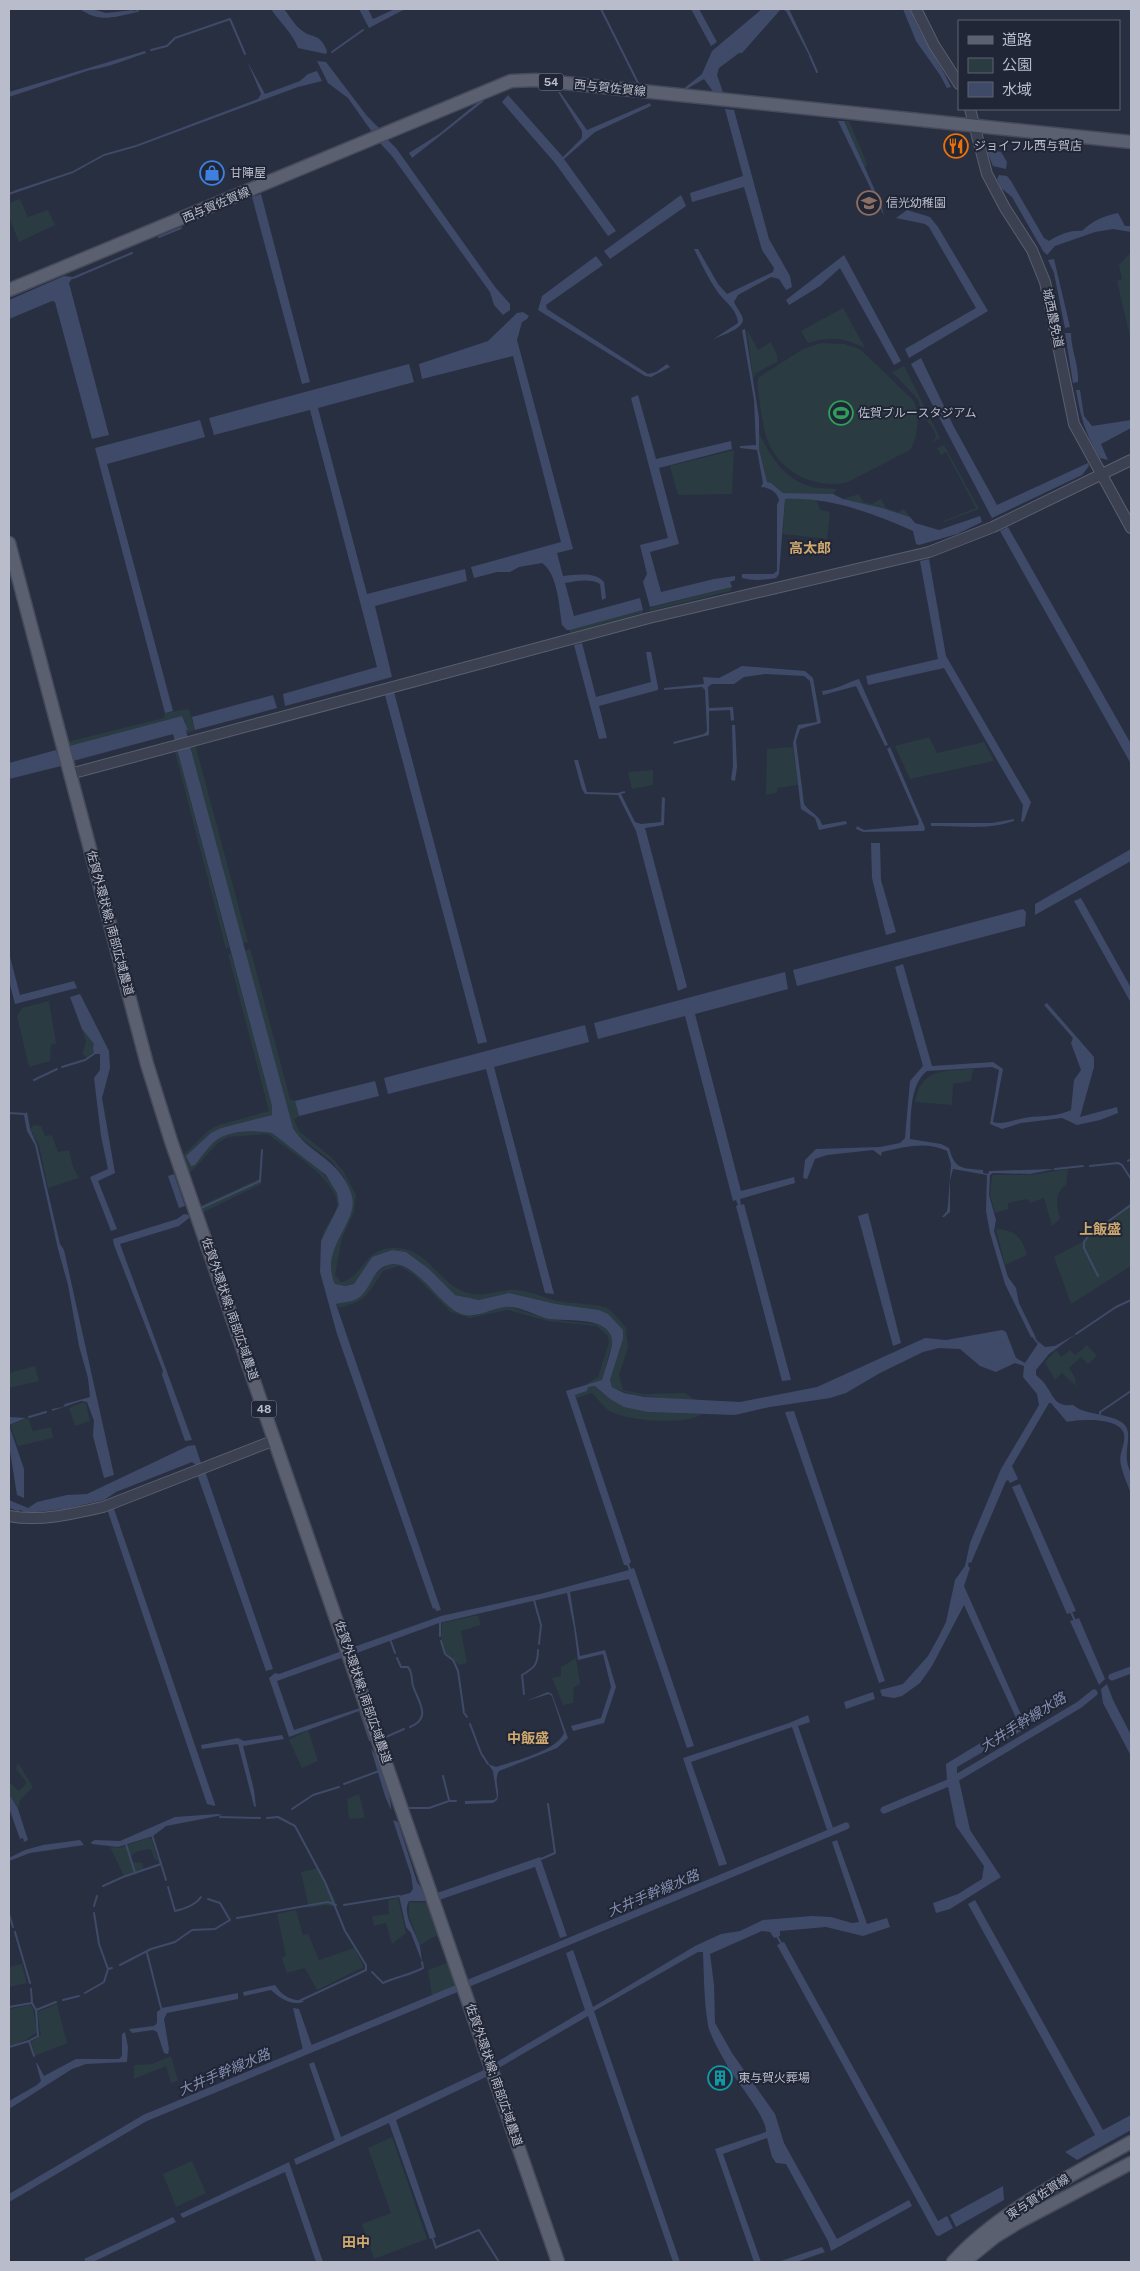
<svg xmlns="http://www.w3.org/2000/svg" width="1140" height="2271" viewBox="0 0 1140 2271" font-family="'Public Sans','Noto Sans JP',sans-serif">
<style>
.green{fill:#2a3b42}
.water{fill:#3f4a69}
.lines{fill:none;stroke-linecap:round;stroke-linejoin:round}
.stream{stroke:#3f4a69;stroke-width:2}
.canal{stroke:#3f4a69;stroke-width:7}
.minor-casing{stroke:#5a5f6e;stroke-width:12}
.major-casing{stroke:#464a5a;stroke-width:15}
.minor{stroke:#3c4151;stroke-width:10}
.major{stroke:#5b6070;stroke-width:12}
.labels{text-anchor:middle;stroke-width:4;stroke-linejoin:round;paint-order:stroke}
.shield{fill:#212636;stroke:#8b909e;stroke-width:1}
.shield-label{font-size:11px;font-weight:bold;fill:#b9bdcb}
.street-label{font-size:12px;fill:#b9bdcb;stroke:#212636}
.poi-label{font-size:12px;fill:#b9bdcb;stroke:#212636;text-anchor:start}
.neighbourhood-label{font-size:14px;font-weight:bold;fill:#d0a96f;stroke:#212636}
.water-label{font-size:14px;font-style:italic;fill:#838eb0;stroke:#212636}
</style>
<rect width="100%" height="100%" fill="#282f41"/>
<g class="green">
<path d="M844,121H849L867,164L865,168Z"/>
<path d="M20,199L28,217L48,210L55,225L19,242L9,217V203Z"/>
<path d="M1131,252V341L1117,281L1122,279L1119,265Z"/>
<path d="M843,308L865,348C843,338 832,336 808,343L801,331Z"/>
<path d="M747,330L758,350L771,342L777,355V362L756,373L753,379Z"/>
<path d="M821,343L844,344L860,349L913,400C921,414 918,437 910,450L848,482C815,490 779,472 767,439C761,421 760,401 757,382L759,377L803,349Z"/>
<path d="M904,366L940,438L933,442L936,436L934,430L924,417L917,398L892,372Z"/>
<path d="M759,433C769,454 784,479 809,486C817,489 828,488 837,489L833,494L783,493L771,483L767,482L759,449Z"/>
<path d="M944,445L979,509L944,522L943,521L976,508L946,452L941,455L937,448Z"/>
<path d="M734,450L732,494L678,495L670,466Z"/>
<path d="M859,494L863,502L872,504L881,499L886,508L898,512L904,509L910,517L882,508L843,499Z"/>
<path d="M812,498L816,499L820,510L830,512L827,539L783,534L785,499Z"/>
<path d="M732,587L730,591L650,611V608Z"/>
<path d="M643,610V613L570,633V630Z"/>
<path d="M189,709L195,730L187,733L185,720L183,721L182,716L69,746L67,742L164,718L165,713Z"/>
<path d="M929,737L937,753L984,742L994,761L910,779L895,746Z"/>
<path d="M195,744L248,942L243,943L190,746Z"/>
<path d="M793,747L798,785L778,788L776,793L766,795L767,749Z"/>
<path d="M174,748L177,749L229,947L226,949Z"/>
<path d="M653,770V785L632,789L628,772Z"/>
<path d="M250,948L290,1099L295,1101L299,1116L294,1120L300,1132L331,1157L344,1172L356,1195L354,1212L342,1238L335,1275L341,1282C364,1277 363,1249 392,1248C429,1246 438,1285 468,1293C483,1297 495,1291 509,1290C524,1288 543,1298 558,1301C569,1303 598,1304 607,1308C614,1312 620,1322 626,1327L628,1348L619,1374L623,1390L643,1394L685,1393L695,1400C667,1398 638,1399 612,1387L610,1380L623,1339L599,1310L556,1304L509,1293L479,1300L455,1295L429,1269L406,1252L392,1250L372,1257L354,1284L345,1286L335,1284L330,1273L332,1251L351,1212L344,1177L332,1162L297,1135L293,1128L245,951Z"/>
<path d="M228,954H231L272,1106V1115L221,1128L195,1165C201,1157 207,1149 213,1143C227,1130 255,1130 272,1133C289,1146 346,1181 339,1207C335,1218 326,1230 321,1241C323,1227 335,1217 337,1206C340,1181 285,1148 268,1134L228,1137L218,1143L189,1174L182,1156L209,1130L219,1125L269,1111Z"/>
<path d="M49,1001L56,1043L51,1045L50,1061L29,1067L17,1016L22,1008Z"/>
<path d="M82,1029L94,1044L93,1048L94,1054L88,1059L82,1054L86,1042Z"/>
<path d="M973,1069L971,1081L953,1084L952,1105L915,1102C921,1068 945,1071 973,1069Z"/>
<path d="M34,1125L41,1126L45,1136L52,1135L58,1152L69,1150L73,1167L79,1178L48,1188L39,1145L30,1129Z"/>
<path d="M1068,1169L1066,1185C1053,1195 1057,1204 1060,1219L1052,1226L1044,1198L1030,1203L1028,1199L1008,1203V1209L995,1213L990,1195L992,1175H1030Z"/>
<path d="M261,1178V1184L202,1213L200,1206Z"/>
<path d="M1131,1203V1266L1071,1304L1054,1257L1082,1242L1089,1235Z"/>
<path d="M996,1229C1015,1230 1022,1237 1027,1255L1005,1265Z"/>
<path d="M387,1265H399L414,1272L452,1309L473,1316L507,1306L548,1319L603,1325L611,1333L612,1343L602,1380L595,1384L585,1385L598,1377L609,1342L607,1335L597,1326L548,1321L507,1310L470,1318L451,1312L413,1274L399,1266L383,1271C368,1294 367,1301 339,1308L336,1304C375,1297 361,1281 387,1265Z"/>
<path d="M1087,1345L1097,1356L1088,1364L1081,1357L1069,1368L1075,1377L1076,1386L1062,1373L1055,1380L1045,1362L1056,1350L1061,1357L1070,1350L1075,1355Z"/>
<path d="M35,1366L39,1381L9,1388V1373Z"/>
<path d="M595,1386L610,1399L648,1412L702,1414C686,1426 625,1421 608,1410C602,1405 597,1398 592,1393L577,1398L575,1395L587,1391L588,1387Z"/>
<path d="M81,1403H86L90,1421L75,1426L69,1408Z"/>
<path d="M28,1418L33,1431L51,1427L53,1438L18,1446L10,1425Z"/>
<path d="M478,1615L481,1625L461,1631L467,1663L459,1665L446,1654L441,1640L442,1623Z"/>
<path d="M576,1658L580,1684L574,1687L573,1703L563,1705L552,1678L561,1676V1667Z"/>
<path d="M308,1730L318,1761L302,1768L289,1740Z"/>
<path d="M18,1763L33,1787L20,1800L18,1809L9,1794V1782L19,1791L27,1783L16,1769Z"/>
<path d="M359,1794L365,1818L349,1819L347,1799Z"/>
<path d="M148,1838L152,1839L159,1863L154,1858L151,1849L138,1851L131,1856L133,1862L142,1863L144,1869L124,1876L110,1847L119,1848Z"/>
<path d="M318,1868L335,1900L336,1907L325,1905L309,1908L301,1872Z"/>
<path d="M398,1898L406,1933L392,1944L386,1923L374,1926L372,1916L389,1914L388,1900Z"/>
<path d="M409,1902L430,1903L441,1933L420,1945L409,1916Z"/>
<path d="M296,1910L303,1935L308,1934L319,1960L354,1948L364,1967L317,1990L305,1968L287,1973L282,1958L286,1956L277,1914Z"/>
<path d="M450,1962L457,1986L432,1996L428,1970Z"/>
<path d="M22,1964L27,1983L9,1987V1967Z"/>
<path d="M57,2004L67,2043L35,2056L31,2042L41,2035L37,2012Z"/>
<path d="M30,2005L33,2008L37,2032L26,2040L9,2046V2009Z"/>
<path d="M171,2056L178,2081L171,2083L166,2066L134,2079V2065L152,2064Z"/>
<path d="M392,2137L427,2239L374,2259L362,2224L391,2213L368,2148Z"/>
<path d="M192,2161L206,2193L176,2207L163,2174Z"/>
</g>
<g class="water">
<path d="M80,9H92L106,13L133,10V13C112,18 98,22 80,9Z"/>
<path d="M271,9H284C289,15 293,23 300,29C312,40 319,31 327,51L326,54L298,48C292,32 280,23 271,9Z"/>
<path d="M359,9H368L373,19L395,9H405L369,28Z"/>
<path d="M691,9H699L717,42L711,46Z"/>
<path d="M762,9H789L811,56L810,57L786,11L781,9L742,53H739L719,68L717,75L724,95L714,93L704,79L685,90H682L702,74L712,51Z"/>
<path d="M903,9H910C921,38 938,59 951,87L947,88L940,75L916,41Z"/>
<path d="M145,51L146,53C128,59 109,67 90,70L9,97V92Z"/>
<path d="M247,61L265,94L300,81L308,74L317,71L322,81L298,87L136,147L104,156L73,173L9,195V193L16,190L73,171L104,154L136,145L258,99L261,94Z"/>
<path d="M317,61L326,62L367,116L380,129L372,132L348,98L328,83Z"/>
<path d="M558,92H560L587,130L650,103L651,106L595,132L564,159L616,231L608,236L555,163L502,102L508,95L563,157L582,138V131Z"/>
<path d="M481,100L484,101L412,158L409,153L439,134Z"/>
<path d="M725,109L734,110L769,239L790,276L792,287L786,290L779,279L771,277L738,295L734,302C736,307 743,315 743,320C742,330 719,336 712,340L738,323C737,308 724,302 717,291C708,278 701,263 694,249H698L718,284L727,294L773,272L774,268L762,250L744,187L692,202L690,193L743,176Z"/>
<path d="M838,121H844L881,204L884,216Z"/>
<path d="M387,139L396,148L495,287L510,304V310L503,315L494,305L490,292L392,156L379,142Z"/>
<path d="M990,145L996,151L1001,152L1007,162L1006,169L993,166L986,149Z"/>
<path d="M999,175L1007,176L1011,181L1044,238L1049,241C1059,235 1070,230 1082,231C1092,221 1103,216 1118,213L1125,226H1131V232L1113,229L1095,232L1055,246L1047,255L1043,251L1012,197L1001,188L997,179Z"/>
<path d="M261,194L310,382L302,384L252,197Z"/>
<path d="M681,195L686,206L610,259L604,251Z"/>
<path d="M907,210L930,217L938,227L988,311L909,358L905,349L976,308L929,227L925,224L896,218Z"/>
<path d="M844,255L901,361L894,365L840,268L820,286L789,305L786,300Z"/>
<path d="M596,256L603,265L546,305L547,309L648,374L656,372L667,364L670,367L651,377L645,376L538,310L542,296Z"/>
<path d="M1054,259L1070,327L1065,328L1054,273L1048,260Z"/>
<path d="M64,276L73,277L69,283L109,435L92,439L55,302L52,301L9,319V300Z"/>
<path d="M523,312L529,316L527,319L522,322L517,340L573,549L557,553L563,576C575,575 595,571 604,582L606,598L602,600L600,584C590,578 577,581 565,583L574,616L640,598L643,610L570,630H567L562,625C559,607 558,574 542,563L519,567L510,572H497L474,578L471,567L561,542L513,356L422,379L419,364L488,341L517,313Z"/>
<path d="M745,329L759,418V449L767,482L771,483L783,493L833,494L843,499L882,508L910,517L915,523L939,530L980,516L982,522L957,534L919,545L916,544L913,531C873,513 830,497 785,499L779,574L776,578C765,580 753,581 742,578V574H773L777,571V505L779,500C777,492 770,488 761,487L763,483L757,450L740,448V446L756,445L754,400L742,330Z"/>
<path d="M1065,333H1071C1071,350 1079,365 1078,382L1073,383Z"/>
<path d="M921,358L954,427L997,505L1088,463L1089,466L1082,475L992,518L911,364Z"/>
<path d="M409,364L414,382L318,408L367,594L465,569L467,581L375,606L392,677L285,706L283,694L377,667L310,410L214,435L209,418Z"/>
<path d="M1076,390H1080L1084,416L1092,426L1131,420V428L1101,444L1108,460L1100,458C1085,433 1081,418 1076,390Z"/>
<path d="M638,395L656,459L731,441L732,449L659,468L679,544L650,552L661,592L714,579L735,576V580L730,582L732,587L650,607L643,582L647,574L640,545L668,538L631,398Z"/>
<path d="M200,420L205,437L107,464L173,711L165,713L95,448Z"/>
<path d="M1008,527L1131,744V764L1000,531Z"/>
<path d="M929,559L946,656L1031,802L1024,821L1021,822L1023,805L944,668L868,685L866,676L938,659L920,561Z"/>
<path d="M582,643L596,697L651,682L646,652H651L658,687V690L599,706L607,738L599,739L574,645Z"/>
<path d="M742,666L805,671L813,678L821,723L800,729L796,741L804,804C810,813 819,814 822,825L846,821L847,824L819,830L815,818L801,809L793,743L798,725L817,722L810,681L804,676L765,674L744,677L734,684H712L708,687L709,708L733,707L734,720L731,721L730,710L709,711V735L674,744L673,742L704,734L707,731L705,690L702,687L664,690V688L704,684L703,677L719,678Z"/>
<path d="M859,679L888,745L885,746L856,686L823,695L822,691C835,690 846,683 859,679Z"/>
<path d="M394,692L487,1042L478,1044L385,695Z"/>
<path d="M273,695L277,708L195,730L192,717Z"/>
<path d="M182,716L188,730H186L190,746L293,1128C308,1154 338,1157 351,1193C362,1221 318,1247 335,1284L345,1286L354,1284L372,1257L392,1250L406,1252L429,1269L455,1295L479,1300L509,1293L556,1304L599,1310L608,1314L623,1330V1339L610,1380L612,1387L624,1393L645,1397L740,1402L817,1387L925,1338L946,1340L1002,1330L1006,1332L1016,1358L1025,1363L1039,1342L1045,1347L1055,1346L1076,1334L1049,1354L1036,1370V1375C1039,1378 1043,1381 1045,1384C1054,1397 1055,1407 1073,1405C1083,1413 1096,1413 1109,1417C1138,1424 1125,1440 1127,1460C1127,1465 1130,1470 1131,1475C1132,1481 1131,1488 1131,1494C1128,1485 1123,1475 1121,1465C1118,1454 1126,1444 1124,1434C1120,1417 1080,1419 1067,1422L1051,1403H1049L1012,1466L1018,1479L1010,1483L1008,1480L1006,1481L971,1563L969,1562L968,1566L970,1568L964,1586L1027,1728L1007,1739L1003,1731L1017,1720L964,1605L932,1666L920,1683L902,1696L894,1698L882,1696L880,1690L903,1684L928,1656L938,1638L946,1622L955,1580L965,1566L970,1543L1001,1469L1039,1405L1037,1394L1023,1377L1024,1366L1015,1363L996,1372L980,1366L960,1349L939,1348L923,1352L880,1373L846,1393L830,1398L770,1407L735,1415L648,1412L624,1407L610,1399L595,1386L588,1387L587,1391L575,1395L631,1562L629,1564L631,1569L634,1568L694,1746L687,1748L629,1579L570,1592L580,1656L605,1650L616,1687L604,1723L573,1731L571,1726L601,1718L611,1687L603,1654L578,1660L574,1628L567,1593L439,1623L354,1654L351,1648L441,1616L540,1594L629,1570L627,1565H624L566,1391L602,1380C605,1369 610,1356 612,1344C614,1315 567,1322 549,1319C536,1316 518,1305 505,1307C490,1309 476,1319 461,1314C438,1305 415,1258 388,1265C374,1268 371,1287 361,1296C354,1302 345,1302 336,1304L441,1610L436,1611L435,1608L433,1609L337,1334L320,1272L321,1241L339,1205L337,1193L326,1175L272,1133C255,1130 227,1130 213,1143C207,1149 201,1157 195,1165L191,1166L186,1156L211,1133L221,1128L272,1115V1106L173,734L73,761L69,746Z"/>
<path d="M732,725H735L737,767L735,781L731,780L733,765Z"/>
<path d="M890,747L925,828L924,831L863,832L856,829L857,826L864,830L918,825L919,822L887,749Z"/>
<path d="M56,750L61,766L9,779V763Z"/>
<path d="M574,760H578L587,792L617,793L625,791V793L621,794L635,822L641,824L661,822L662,797L665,798L664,825L645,828L687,987L678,991L636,831L618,795L585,794L582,789Z"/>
<path d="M1014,819V821C984,831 961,825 931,826V823H992Z"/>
<path d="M871,843H880L881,880L896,932L886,935L872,878Z"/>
<path d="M1131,849V861L1035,915V904Z"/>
<path d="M1081,898L1131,988V1003L1074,901Z"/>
<path d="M1023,909L1026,912L1025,926L797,986L793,970Z"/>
<path d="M9,953L20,995L74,981L77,988L15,1004L9,981Z"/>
<path d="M903,964L932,1066L993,1062L1003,1069L993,1122C1004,1125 1013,1120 1024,1118C1042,1115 1053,1118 1071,1110L1074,1080L1081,1070L1071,1043L1073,1038L1044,1005L1047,1003L1094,1057V1067L1080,1117L1117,1107L1118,1113L1100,1120L1077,1125L1062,1118L1021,1123L1002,1129L990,1124L999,1070L992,1067L927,1071C909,1085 911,1118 910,1139L941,1144L949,1148C955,1170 962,1168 983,1170V1173L988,1174L989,1171L1055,1169L1030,1174L993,1173L990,1175L989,1195L996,1220L994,1231L1008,1277L1016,1288L1019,1303L1036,1338L1031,1337L1005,1284L990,1233L986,1211L987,1175L953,1169L950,1180V1212L944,1217H942L947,1211L948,1205L951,1164L947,1151C926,1141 905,1147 882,1152L881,1156L873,1150L827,1155L815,1159L807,1179L803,1178L805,1160L816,1149L880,1147L900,1143L905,1138L910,1081L923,1066L895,967Z"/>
<path d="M785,972L788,989L695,1014L741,1191L794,1177L795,1183L740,1199L741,1205L744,1204L791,1380L782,1381L736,1206L738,1205L736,1200L733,1201L685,1016L598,1039L594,1023Z"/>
<path d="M80,994L109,1051L110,1068L102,1098L115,1173L98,1181L117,1229L111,1231L90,1177L108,1169L101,1136L94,1078L100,1070V1054H94L93,1048L94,1044L82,1029L70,997Z"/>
<path d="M585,1025L589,1042L494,1067L554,1294L545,1293L486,1069L388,1094L384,1078Z"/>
<path d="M375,1081L379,1096L299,1116L295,1101Z"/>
<path d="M27,1112L30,1129L37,1145L60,1244L64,1250L114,1475L104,1478L93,1436L94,1421L87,1402L81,1401L52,1411V1409L63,1407L65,1404L90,1397L88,1378L79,1346L68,1285L58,1249L35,1145L27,1131L24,1115Z"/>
<path d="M174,1174L185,1206L179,1208L168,1176Z"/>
<path d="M868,1213L901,1343L893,1346L858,1216Z"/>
<path d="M184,1214L189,1215V1218L179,1226L120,1244L192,1440L185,1441L162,1375L163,1371L114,1245L113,1239L177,1219Z"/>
<path d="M794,1411L885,1681L879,1683L785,1412Z"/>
<path d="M9,1417L26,1418L9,1425L24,1469V1498L17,1495L9,1445Z"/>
<path d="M195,1445L201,1463L196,1465L192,1462L116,1492L104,1500L65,1509L27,1513L20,1510L18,1511L9,1508V1500L28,1508L37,1502L67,1495L87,1494L188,1446Z"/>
<path d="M205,1471L273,1669L266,1671L197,1474Z"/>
<path d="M1020,1484L1076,1611L1067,1614L1012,1487Z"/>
<path d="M113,1506L215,1804V1806L207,1804L107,1509Z"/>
<path d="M1079,1618L1105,1679L1099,1685L1070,1621Z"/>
<path d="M342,1651L344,1657L277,1681L294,1730L360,1708L371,1741H369L359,1711L289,1737L269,1678L275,1673L279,1674Z"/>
<path d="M1107,1684L1113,1700L1131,1735V1756L1103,1703L1101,1689Z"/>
<path d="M548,1692L552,1694L568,1738L557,1748L499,1771C493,1780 501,1791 497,1800L493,1803L465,1804V1801L494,1800L497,1797L493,1771L488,1764L496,1767C514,1761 557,1751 564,1733L552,1696L549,1694L526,1701Z"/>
<path d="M873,1692L875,1699L846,1709L844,1702Z"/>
<path d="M808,1715L810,1722L798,1726L833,1828L827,1830L792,1727L691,1762L727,1864L719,1866L683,1758L789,1723Z"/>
<path d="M995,1734L1000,1742L957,1767V1774L947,1780L946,1764Z"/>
<path d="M282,1735L284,1739L243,1746L254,1790L256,1807L254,1806L238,1744L202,1749L201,1745L238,1738L244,1741Z"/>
<path d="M371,1749C379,1756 392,1799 391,1810L385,1796Z"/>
<path d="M959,1780L970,1830L1001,1877L950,1909L936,1913L933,1903L958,1894L982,1879L984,1866L956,1826L948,1786Z"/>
<path d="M9,1794L18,1809L28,1840L24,1842L23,1838L20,1839L9,1808Z"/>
<path d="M217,1814L223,1815L166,1826L153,1836L118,1847L92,1844L91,1842L95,1840L120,1841L175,1817Z"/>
<path d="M393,1820L398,1822L417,1882L426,1894L427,1901H409C402,1913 414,1929 418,1941C421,1947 421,1955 422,1962L411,1933L406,1927L399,1896L410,1893L413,1889L411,1875Z"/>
<path d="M80,1840L84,1845L30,1853L9,1861V1858L25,1850L43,1845Z"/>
<path d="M837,1840L867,1924L887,1918L890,1927L863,1936L826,1927L780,1931V1936L774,1938L770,1932L762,1931L710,1954L714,1985L715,2023L732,2053L775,2114L784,2143L837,2239L909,2200L912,2206L831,2251L828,2241L786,2164L776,2163L772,2157L767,2138L723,2154L761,2262H754L715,2149L766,2132C767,2118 738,2083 730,2070C724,2060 710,2036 708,2025C704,2002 704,1976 703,1952H698L594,2011L680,2262H673L588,2016L497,2069L495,2063L585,2010L566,1953L573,1950L593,2007L695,1946L721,1934L740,1931L763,1920L812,1916L831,1917L852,1923L859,1922L832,1842Z"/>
<path d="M540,1857L567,1936L560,1938L535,1867L439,1900L437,1893Z"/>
<path d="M975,1900L1103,2130L1131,2115V2130L1077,2160L1065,2152L1095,2135L968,1904Z"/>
<path d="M784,1942L938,2221L947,2216L953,2228L939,2236L936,2235L777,1945Z"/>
<path d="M275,1985C282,1996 292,2001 305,2001C293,2007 281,1999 271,1990L244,1996L243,1992Z"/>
<path d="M238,1993V1999L167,2013L164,2019L169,2049L168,2054L164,2053L157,2032L153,2030L132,2033L129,2029L154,2026L157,2023V2012L162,2008Z"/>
<path d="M293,2008L299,2009L312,2046L303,2050Z"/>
<path d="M125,2032L128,2047L127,2062L86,2064L72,2069L9,2109V2101L37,2085L41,2081L36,2063H37L44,2076L76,2059H119L122,2056V2034Z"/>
<path d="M314,2062L341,2137L486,2069L488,2076L396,2120L436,2237L430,2239L389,2123L296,2165L294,2159L335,2140L309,2064Z"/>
<path d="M289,2162L323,2262H316L285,2172L183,2218L180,2214Z"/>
<path d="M1003,2186L1004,2200L956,2227L950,2215Z"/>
<path d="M173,2217L176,2222L93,2262H86L84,2259Z"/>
<path d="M822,2247L825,2252L796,2262H778Z"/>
</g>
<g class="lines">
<g class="stream">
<path d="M601,9L639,85"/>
<path d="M133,12L138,11"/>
<path d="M151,50L167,46L175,38L230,19L245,54"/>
<path d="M332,52L363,30"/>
<path d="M810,56L817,72"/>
<path d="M159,237L181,228"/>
<path d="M73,278L132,253"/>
<path d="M62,1067L85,1060L94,1054"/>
<path d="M34,1080L57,1069"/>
<path d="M9,1113L25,1114"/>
<path d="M1128,1161L1131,1159"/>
<path d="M1090,1166L1118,1163L1122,1165L1131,1179"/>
<path d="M1055,1169L1083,1166"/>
<path d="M201,1208L260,1181L262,1150"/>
<path d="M1098,1276L1084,1248V1242L1089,1235L1131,1205"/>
<path d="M1076,1334L1116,1307L1131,1300"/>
<path d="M1034,1338L1038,1343"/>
<path d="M1100,1414V1412L1131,1391"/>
<path d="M29,1417L46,1412"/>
<path d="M534,1600L541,1625L539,1644"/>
<path d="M1071,1612L1075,1621"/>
<path d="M440,1621V1636"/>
<path d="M390,1639L395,1653"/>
<path d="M441,1641L445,1654L453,1660L458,1671L464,1713L467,1717"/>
<path d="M397,1658L401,1667H408C413,1673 411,1679 413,1686C419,1703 432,1718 410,1727"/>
<path d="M524,1694L522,1675C534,1668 538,1665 538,1650"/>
<path d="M470,1724L481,1753L488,1764"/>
<path d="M386,1737L404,1729"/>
<path d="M443,1776L449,1800"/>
<path d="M344,1784L379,1771"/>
<path d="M409,1808H429L449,1801H456"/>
<path d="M292,1809L313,1795L339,1787"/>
<path d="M220,1817L260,1818"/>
<path d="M267,1818L278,1817L295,1826L325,1882L345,1931L366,1965V1970L297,2002"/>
<path d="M152,1835L166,1880"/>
<path d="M126,1844L135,1873"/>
<path d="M541,1859L555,1853L548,1804"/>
<path d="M103,1886L123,1877L161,1864"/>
<path d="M168,1887L175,1911C184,1909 195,1906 201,1897"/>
<path d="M344,1905L399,1896"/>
<path d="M94,1906L97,1896"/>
<path d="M94,1913L99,1944L108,1969"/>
<path d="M9,1914L13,1927"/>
<path d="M237,1918L328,1902L336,1905"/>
<path d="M15,1932L30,1983"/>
<path d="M777,1936L782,1945"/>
<path d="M147,1953L161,2008"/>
<path d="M120,1965L151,1949L175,1942L192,1930L215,1929L230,1920L220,1903L208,1899"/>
<path d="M372,1972L383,1983C396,1977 410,1975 423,1968L422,1962"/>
<path d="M31,1989L32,2003"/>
<path d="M85,1993L104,1982L108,1969L112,1968"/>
<path d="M63,2000L79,1996"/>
<path d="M9,2007L32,2003L36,2010"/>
<path d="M29,2041L34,2056"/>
<path d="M9,2047L29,2041L38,2036L36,2010L56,2002"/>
<path d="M432,2236L436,2248"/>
<path d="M437,2247L479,2230L499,2262"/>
</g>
<g class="canal">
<path d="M1112,1677L1131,1670"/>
<path d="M884,1810L948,1783L1079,1705L1094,1693"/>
<path d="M469,1983L846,1826"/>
<path d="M9,2198L145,2118L458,1988"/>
</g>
<g class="minor-casing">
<g id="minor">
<path d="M916,9L934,45L959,84"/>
<path d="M970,109L987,174L1005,208L1032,250L1045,282L1074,424L1131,528"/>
<path d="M70,774L649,618L929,552L993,527L1131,460"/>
<path d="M9,1516C40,1522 73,1514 103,1507L275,1440"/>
</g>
</g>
<g class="major-casing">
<g id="major">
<path d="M9,290L511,81L536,80L1131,142"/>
<path d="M9,543L147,1064L171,1141L558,2262"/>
<path d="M953,2262C996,2213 1074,2174 1131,2142"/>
<path d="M964,2262L996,2236L1019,2222L1131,2163"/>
</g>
</g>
<use href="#minor" class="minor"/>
<use href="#major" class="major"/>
</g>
<defs>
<g id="restaurant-ring" transform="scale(1.25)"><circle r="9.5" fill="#212636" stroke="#e8710a" stroke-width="1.5"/><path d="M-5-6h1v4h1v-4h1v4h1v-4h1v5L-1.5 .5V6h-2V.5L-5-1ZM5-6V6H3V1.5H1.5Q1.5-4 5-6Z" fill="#e8710a"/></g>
<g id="shop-ring" transform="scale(1.25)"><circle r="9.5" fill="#212636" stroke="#3f7fe0" stroke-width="1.5"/><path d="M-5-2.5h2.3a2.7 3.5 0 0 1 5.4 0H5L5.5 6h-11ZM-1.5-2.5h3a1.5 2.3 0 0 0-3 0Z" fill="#3f7fe0"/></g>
<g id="school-ring" transform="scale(1.25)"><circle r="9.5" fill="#212636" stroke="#8d6e63" stroke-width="1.5"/><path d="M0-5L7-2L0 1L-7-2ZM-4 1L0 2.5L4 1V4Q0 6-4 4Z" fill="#8d6e63"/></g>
<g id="stadium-ring" transform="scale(1.25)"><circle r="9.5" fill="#212636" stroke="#2e9e5b" stroke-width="1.5"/><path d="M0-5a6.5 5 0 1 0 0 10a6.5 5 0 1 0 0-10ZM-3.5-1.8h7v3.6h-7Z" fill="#2e9e5b"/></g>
<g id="building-ring" transform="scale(1.25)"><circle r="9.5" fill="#212636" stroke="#0f9aa8" stroke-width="1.5"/><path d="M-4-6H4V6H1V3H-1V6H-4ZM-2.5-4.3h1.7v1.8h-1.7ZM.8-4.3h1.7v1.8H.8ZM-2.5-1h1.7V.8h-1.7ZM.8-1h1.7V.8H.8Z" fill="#0f9aa8"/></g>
</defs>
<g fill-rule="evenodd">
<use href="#restaurant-ring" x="956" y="146"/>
<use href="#shop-ring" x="212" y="173"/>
<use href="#school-ring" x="869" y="203"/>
<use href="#stadium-ring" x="841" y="413"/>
<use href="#building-ring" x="720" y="2078"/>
</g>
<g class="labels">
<g class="shield">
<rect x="538.5" y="73.5" width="25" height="17" rx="4"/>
<rect x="251.5" y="1400.5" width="25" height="17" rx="4"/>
</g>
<g class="shield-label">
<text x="551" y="86">54</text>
<text x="264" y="1413">48</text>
</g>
<g class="street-label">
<text transform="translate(610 88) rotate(6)" y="4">西与賀佐賀線</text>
<text transform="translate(216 205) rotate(-23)" y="4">西与賀佐賀線</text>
<text transform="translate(1053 318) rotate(78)" y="4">城西農免道</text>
<text transform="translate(110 923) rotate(75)" y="4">佐賀外環状線; 南部広域農道</text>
<text transform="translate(230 1309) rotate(71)" y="4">佐賀外環状線; 南部広域農道</text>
<text transform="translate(363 1692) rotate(71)" y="4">佐賀外環状線; 南部広域農道</text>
<text transform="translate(494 2075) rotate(71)" y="4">佐賀外環状線; 南部広域農道</text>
<text transform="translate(1038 2197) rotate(-33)" y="4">東与賀佐賀線</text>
</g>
<g class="poi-label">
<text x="974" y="150">ジョイフル西与賀店</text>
<text x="230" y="177">甘陣屋</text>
<text x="886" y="207">信光幼稚園</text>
<text x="858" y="417">佐賀ブルースタジアム</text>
<text x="738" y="2082">東与賀火葬場</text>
</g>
<g class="neighbourhood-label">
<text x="810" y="553">高太郎</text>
<text x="1100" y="1234">上飯盛</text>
<text x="528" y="1743">中飯盛</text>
<text x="356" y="2247">田中</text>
</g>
<g class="water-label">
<text transform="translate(1023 1722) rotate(-32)" y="5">大井手幹線水路</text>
<text transform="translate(653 1893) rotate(-23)" y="5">大井手幹線水路</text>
<text transform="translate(224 2072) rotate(-23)" y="5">大井手幹線水路</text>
</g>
</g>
<rect width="1140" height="2271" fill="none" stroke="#b9bdcb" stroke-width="20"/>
<rect x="958" y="20" width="162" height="90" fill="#212636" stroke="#5e6272"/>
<rect x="968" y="36" width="25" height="8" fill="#5b6070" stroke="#5e6272"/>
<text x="1002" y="45" font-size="15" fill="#b9bdcb">道路</text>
<rect x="968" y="58" width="25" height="15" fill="#2a3b42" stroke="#5e6272"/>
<text x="1002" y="70" font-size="15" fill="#b9bdcb">公園</text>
<rect x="968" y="82" width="25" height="15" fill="#3f4a69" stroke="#5e6272"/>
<text x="1002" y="95" font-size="15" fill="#b9bdcb">水域</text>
</svg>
